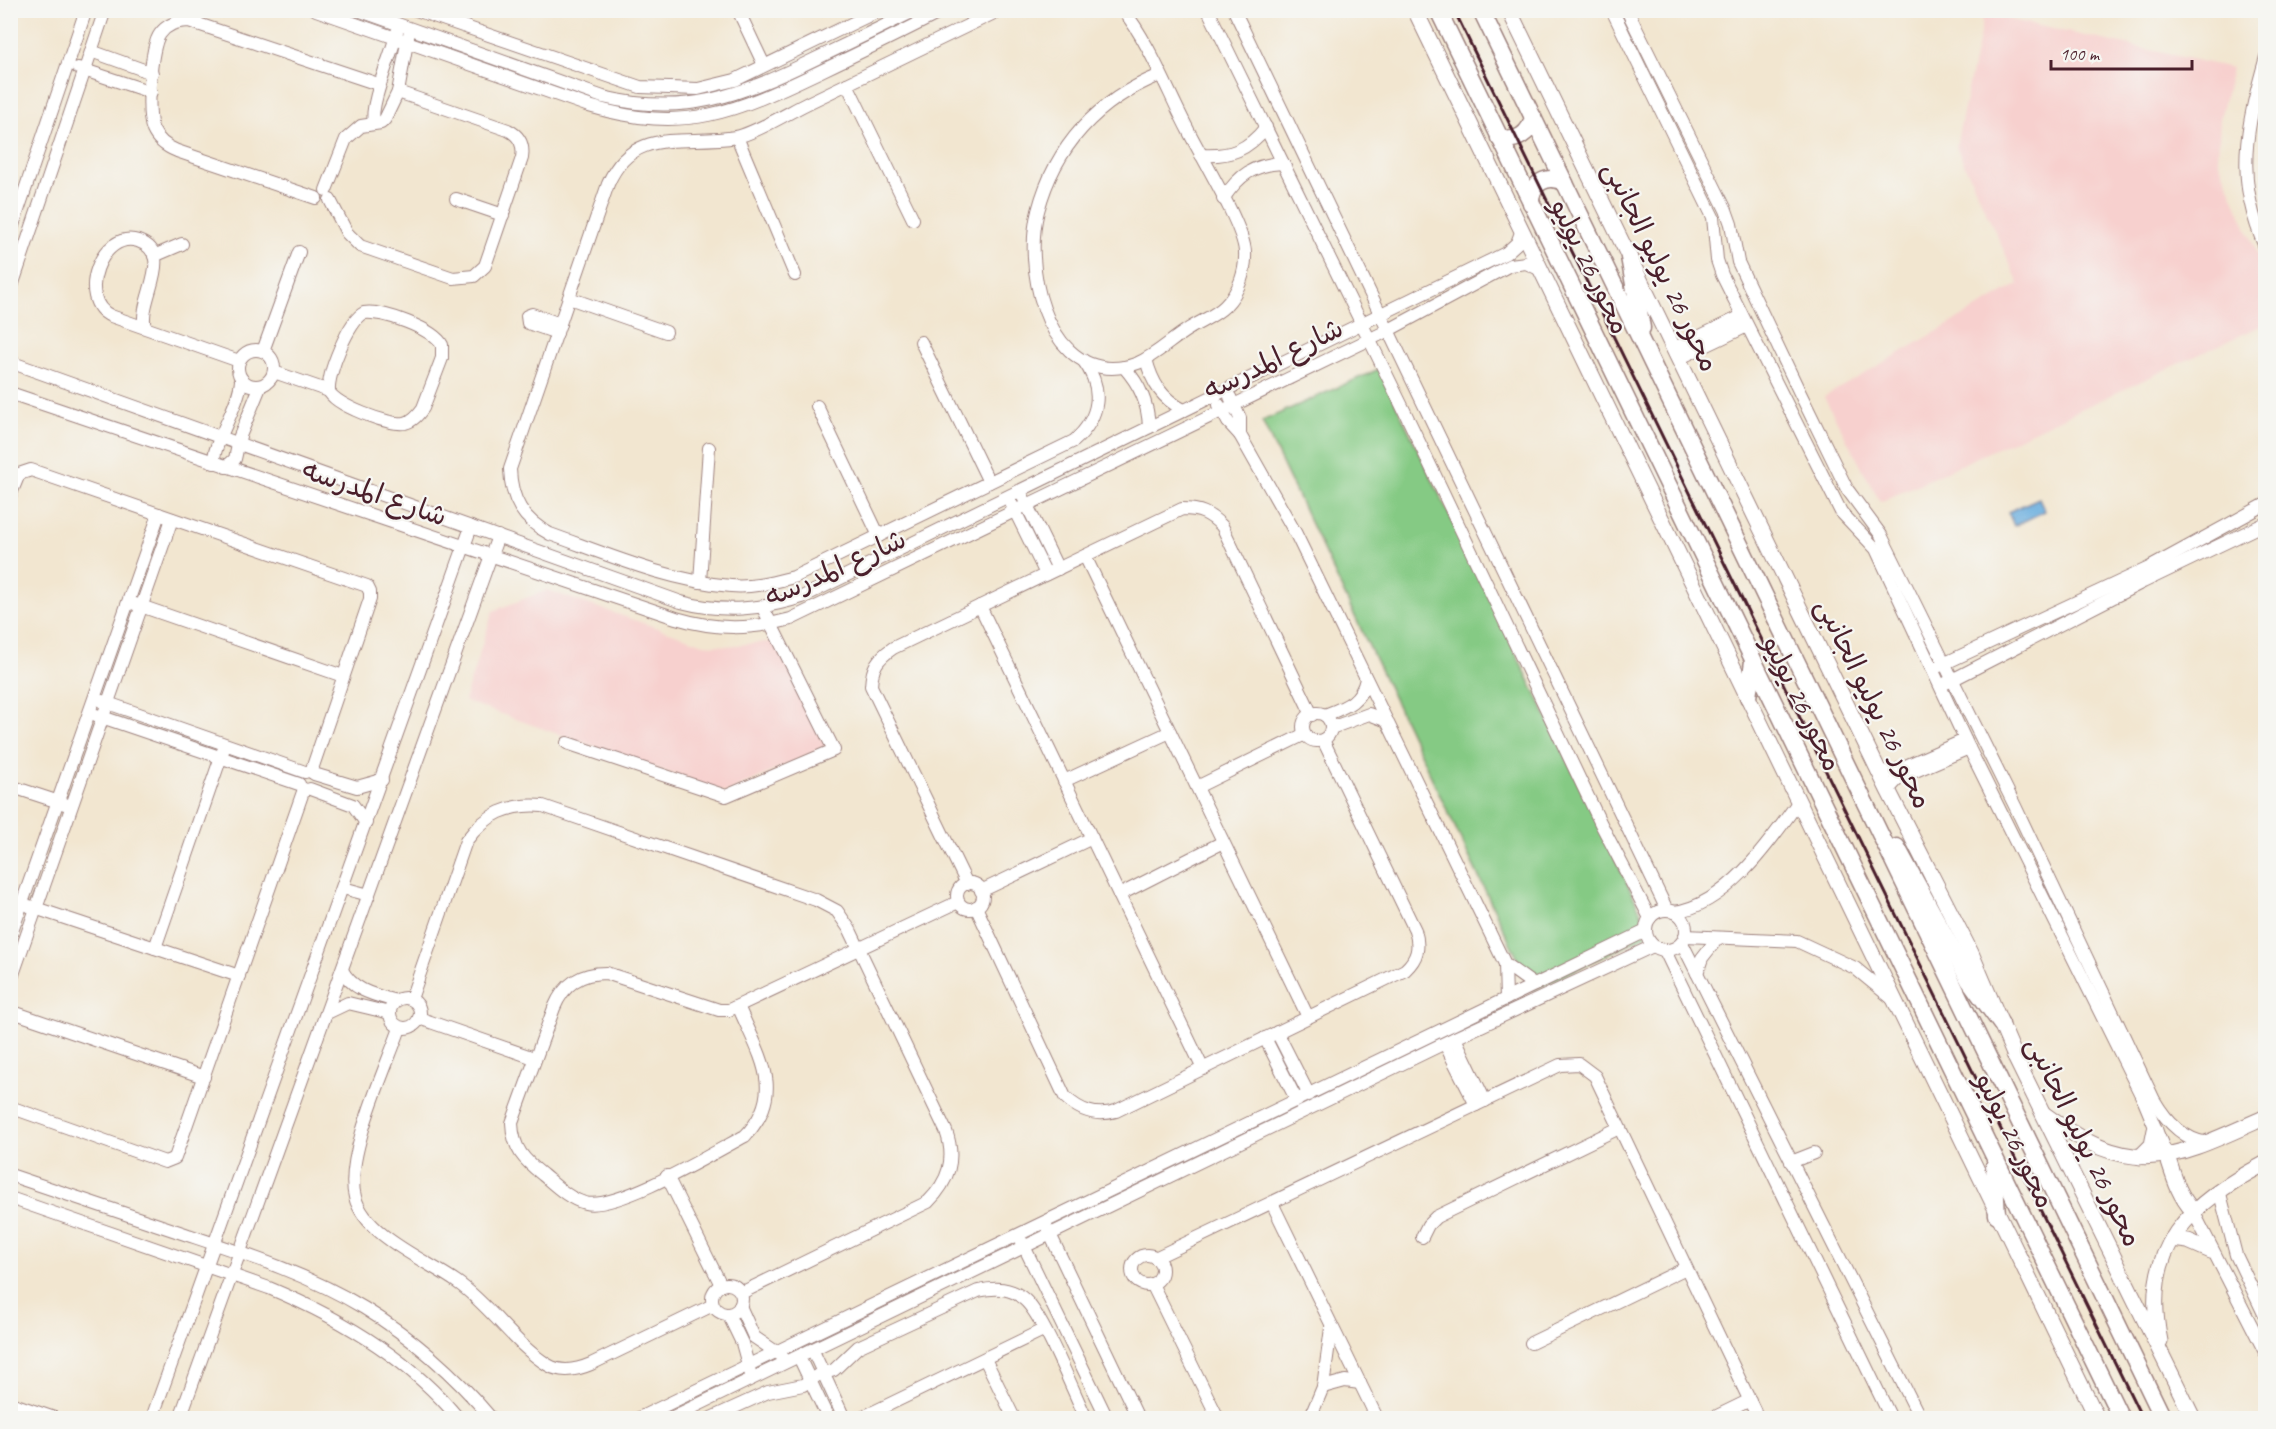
<svg xmlns="http://www.w3.org/2000/svg" width="2276" height="1429" viewBox="0 0 2276 1429" font-family="Caveat,'Playpen Sans Arabic',sans-serif">
<style>
.built{fill:#f7d0ce}
.green{fill:#85ca84;stroke:#687458;stroke-width:1.5}
.water{fill:#69adde;stroke:#5a6684;stroke-width:1.5}
.lines{fill:none;stroke-linecap:round;stroke-linejoin:round}
.minor-casing{stroke:#9e827e;stroke-width:14}
.major-casing{stroke:#9e827e;stroke-width:17}
.highway-casing{stroke:#9e827e;stroke-width:19}
.minor{stroke:#fff;stroke-width:12}
.major{stroke:#fff;stroke-width:15}
.highway{stroke:#fff;stroke-width:16}
.rail{stroke:#4a1f2b;stroke-width:3}
.labels{text-anchor:middle;stroke-width:4.5;stroke-linejoin:round;paint-order:stroke}
.street-label{font-size:28px;fill:#4a1f2b;stroke:#f6f6f2}
</style>
<rect width="100%" height="100%" fill="#f6f6f2"/>
<filter id="ink" filterUnits="userSpaceOnUse"><feTurbulence type="fractalNoise" baseFrequency=".0167" numOctaves="2"/><feDisplacementMap in="SourceGraphic" scale="12" xChannelSelector="R" yChannelSelector="G"/><feConvolveMatrix kernelMatrix="1 2 1 2 8 2 1 2 1" color-interpolation-filters="sRGB"/></filter>
<filter id="wash" filterUnits="userSpaceOnUse"><feTurbulence type="fractalNoise" baseFrequency=".008" numOctaves="4" result="noise"/><feDisplacementMap in="SourceGraphic" scale="24" xChannelSelector="R" yChannelSelector="G"/><feGaussianBlur stdDeviation="1.35" result="paint"/><feColorMatrix in="noise" values="0 0 0 0 0 0 0 0 0 0 0 0 0 0 0 0 0 1.4 0 .05"/><feComposite in="paint" operator="in"/></filter>
<g filter="url(#wash)">
<rect width="100%" height="100%" fill="#f2e6d0"/>
<g class="built">
<path d="M1984,14L2232,68L2220,119L2218,159L2265,273V324L1880,502L1824,397L2019,284L1956,146Z"/>
<path d="M547,590L704,644L727,646L777,641L826,746L727,793L464,701L493,611Z"/>
</g>
<path class="green" d="M1379,369L1651,933L1533,991L1262,421Z"/>
<path class="water" d="M2039,498L2045,511L2014,526L2008,512Z"/>
</g>
<g filter="url(#ink)">
<g class="lines">
<g class="minor-casing">
<g id="minor">
<path d="M316,10L589,106C686,135 735,112 821,71C863,51 904,31 945,10"/>
<path d="M358,10L603,97C685,117 739,96 813,60C847,44 882,27 916,10"/>
<path d="M416,10L640,87L698,89L735,80L880,10"/>
<path d="M738,10L764,65"/>
<path d="M1000,10C937,41 873,71 810,102C791,111 754,134 736,137C685,146 633,125 608,184L510,469C511,500 523,520 550,534C609,555 669,581 731,586C753,588 774,582 794,577L1074,441C1101,417 1104,388 1083,360"/>
<path d="M1123,10C1148,40 1169,94 1188,130C1201,156 1244,227 1245,252C1246,271 1239,292 1225,306C1215,316 1199,322 1187,330C1171,340 1156,355 1138,363C1130,366 1121,368 1112,368C1043,367 1024,263 1038,211C1055,146 1098,100 1160,75"/>
<path d="M1208,10L1401,404L1601,824L1650,918"/>
<path d="M1234,10L1667,910"/>
<path d="M1612,10L1713,217L1717,260L1722,275L1841,512L1876,549L1969,748L2144,1101L2167,1156"/>
<path d="M1627,10L1726,210L1731,224L1738,262L1799,391L1847,489L1881,535L2015,806L2154,1100C2166,1121 2183,1139 2207,1143"/>
<path d="M91,51L152,73"/>
<path d="M2266,57C2246,128 2234,179 2266,249"/>
<path d="M78,68L151,92"/>
<path d="M847,84L913,219"/>
<path d="M374,122C369,105 392,54 397,32"/>
<path d="M737,137L795,275"/>
<path d="M1201,155C1230,157 1248,150 1266,127"/>
<path d="M326,190L346,139L361,126L381,123L385,119L398,92L408,37"/>
<path d="M316,198L177,151C167,147 158,141 153,130C146,115 150,47 160,34C167,24 177,21 189,21L378,84"/>
<path d="M456,199L503,215"/>
<path d="M1223,199C1239,175 1254,164 1283,163"/>
<path d="M330,200L347,233L360,246L453,278L474,276L485,266L522,158C524,145 520,136 508,130L398,92"/>
<path d="M10,234L86,10"/>
<path d="M154,256L182,244"/>
<path d="M10,292L105,10"/>
<path d="M569,298L666,332"/>
<path d="M364,313C382,310 434,329 442,345V358L423,408C418,415 413,421 405,423C390,426 334,405 329,391C327,374 349,320 364,313Z"/>
<path d="M145,328C137,299 177,254 138,241C102,229 75,300 111,316L239,361"/>
<path d="M557,333L528,323L527,316L532,314L560,324"/>
<path d="M921,342L989,482"/>
<path d="M1673,349L1742,316"/>
<circle cx="256" cy="368" r="18"/>
<path d="M263,351L299,252"/>
<path d="M1146,359C1152,383 1162,399 1184,410"/>
<path d="M1678,359L1747,326"/>
<path d="M10,362L681,602C723,613 761,610 802,597L1506,253L1517,243L1522,230"/>
<path d="M1124,367C1140,385 1148,403 1149,427"/>
<path d="M274,372L329,391"/>
<path d="M10,393L676,618C716,630 751,630 791,619L1387,331L1510,265L1526,263L1541,270"/>
<path d="M1230,397L1240,418V435"/>
<path d="M1219,405L1228,422L1240,435L1296,534L1505,964L1534,985"/>
<path d="M817,406L879,536"/>
<path d="M214,463C211,446 240,405 241,380"/>
<path d="M226,467L235,459L240,436L260,387"/>
<path d="M10,496L19,474L31,470L367,586L370,592V599L311,772"/>
<path d="M1023,497L1058,569"/>
<path d="M1011,503L1046,574"/>
<path d="M1085,556L1308,1017"/>
<path d="M700,582L709,448"/>
<path d="M135,604L343,676"/>
<path d="M980,606L1203,1069"/>
<path d="M1939,666L2149,568L2266,504"/>
<path d="M1946,683L2143,582L2266,523"/>
<path d="M102,701L305,772"/>
<circle cx="1317" cy="727" r="14"/>
<path d="M96,715L299,784"/>
<path d="M1325,715C1345,707 1361,702 1366,679"/>
<path d="M1331,728L1369,714L1387,721"/>
<path d="M567,743L726,796L834,750L763,608"/>
<path d="M1879,771L1892,772L1965,740"/>
<path d="M314,774L357,787L382,780"/>
<path d="M1064,781L1170,732"/>
<path d="M10,786L65,804"/>
<path d="M1197,787L1305,734"/>
<path d="M310,789L353,805L366,823"/>
<path d="M1888,790L1899,778L1969,748"/>
<circle cx="970" cy="896" r="13"/>
<path d="M967,884L871,686C872,667 877,659 893,648L1182,509C1200,509 1209,513 1222,526L1312,715"/>
<path d="M343,888L369,895"/>
<path d="M981,891L1092,838"/>
<path d="M1119,895L1223,842"/>
<path d="M29,906L239,976"/>
<path d="M976,907L1065,1097C1080,1111 1096,1117 1116,1111L1405,970C1418,958 1420,947 1415,930L1323,740"/>
<circle cx="1666" cy="930" r="20"/>
<path d="M1674,912C1727,905 1770,842 1799,801"/>
<path d="M1685,936L1797,941L1855,968L1894,1000"/>
<path d="M10,937L159,514"/>
<path d="M1682,943L1920,1418"/>
<path d="M155,948L223,751"/>
<path d="M1665,951L1891,1418"/>
<path d="M1505,964L1506,999"/>
<path d="M342,970C353,991 375,995 396,1001"/>
<path d="M1697,973L1702,958L1717,939"/>
<path d="M10,983L172,519"/>
<circle cx="405" cy="1013" r="15"/>
<path d="M411,999L466,841C486,814 509,803 543,806L816,900L837,911L850,930L946,1131C956,1159 949,1181 928,1202L741,1293"/>
<path d="M739,1008C759,1055 787,1092 745,1136C713,1153 617,1211 585,1203C569,1199 555,1185 543,1175C524,1160 513,1149 512,1123L554,1008C564,984 580,973 606,973L719,1010H729L958,902"/>
<path d="M10,1011L204,1077"/>
<path d="M327,1013L348,1003L390,1013"/>
<path d="M419,1018L534,1058"/>
<path d="M400,1028C386,1068 344,1158 355,1197C365,1236 426,1260 457,1282C490,1305 513,1343 548,1365C561,1373 577,1370 591,1364L713,1305"/>
<path d="M1277,1032L1309,1095"/>
<path d="M1265,1038L1297,1101"/>
<path d="M1455,1038L1485,1101"/>
<path d="M1445,1044L1476,1105"/>
<path d="M10,1107L165,1162L175,1158L304,789"/>
<path d="M1791,1162L1814,1153"/>
<path d="M10,1175C70,1195 129,1215 188,1235C248,1255 310,1275 364,1308C413,1338 455,1375 491,1418"/>
<path d="M667,1176L721,1285"/>
<path d="M2219,1190L2236,1255L2266,1318"/>
<path d="M10,1198L269,1288C341,1318 409,1358 458,1418"/>
<path d="M1272,1203L1377,1418"/>
<path d="M2193,1211L2266,1354"/>
<path d="M1048,1230L1138,1418"/>
<path d="M1422,1237L1428,1225L1436,1217L1619,1128"/>
<path d="M1022,1242L1107,1418"/>
<circle cx="1147" cy="1270" r="15"/>
<path d="M1155,1258L1560,1065L1579,1064L1595,1076L1758,1418"/>
<circle cx="727" cy="1299" r="15"/>
<path d="M1152,1284L1218,1418"/>
<path d="M740,1306L754,1337L782,1356"/>
<path d="M728,1314L742,1343L750,1372"/>
<path d="M1531,1343L1686,1268"/>
<path d="M813,1351L844,1418"/>
<path d="M799,1357L828,1418"/>
<path d="M985,1359L1014,1418"/>
<path d="M1323,1387L1345,1381L1360,1383"/>
<path d="M10,1403L54,1418"/>
<path d="M152,1418L471,527"/>
<path d="M180,1418L498,536"/>
<path d="M639,1418L1646,931"/>
<path d="M671,1418L1455,1038L1653,946"/>
<path d="M711,1418L768,1392L803,1385L818,1375L834,1370L858,1347L978,1291C995,1287 1011,1287 1025,1300C1043,1316 1074,1393 1086,1418"/>
<path d="M861,1418L1043,1330"/>
<path d="M1310,1418L1323,1387L1331,1328"/>
<path d="M1713,1418L1750,1400"/>
</g>
</g>
<g class="major-casing">
<g id="major">
<path d="M1415,10L2097,1418"/>
<path d="M1509,10L1888,790L1971,953L2016,1059L2193,1418"/>
<path d="M2044,1114C2135,1181 2172,1159 2266,1117"/>
<path d="M2167,1156C2174,1177 2178,1194 2193,1211"/>
<path d="M2140,1157L2152,1145L2155,1130"/>
<path d="M2172,1239L2188,1241L2211,1251"/>
<path d="M2160,1341C2140,1247 2189,1204 2266,1163"/>
</g>
</g>
<g class="highway-casing">
<g id="highway">
<path d="M1438,10L2121,1418"/>
<path d="M1481,10L2163,1418"/>
<path d="M1499,138C1516,143 1530,134 1533,117"/>
<path d="M1531,203C1530,183 1548,173 1565,183"/>
<path d="M1629,257L1642,328"/>
<path d="M1748,697L1753,661"/>
<path d="M1897,847L1969,980L2001,1024"/>
<path d="M1994,1166L1997,1215"/>
</g>
</g>
<use href="#minor" class="minor"/>
<use href="#major" class="major"/>
<use href="#highway" class="highway"/>
<path class="rail" d="M1454,10L2142,1418"/>
</g>
</g>
<g class="labels">
<g class="street-label">
<text transform="translate(1591 266) rotate(64)" y="10">محور 26 يوليو</text>
<text transform="translate(1662 266) rotate(64)" y="10">محور 26 يوليو الجانبى</text>
<text transform="translate(1273 358) rotate(-26)" y="10">شارع المدرسه</text>
<text transform="translate(375 492) rotate(19)" y="10">شارع المدرسه</text>
<text transform="translate(835 567) rotate(-24)" y="10">شارع المدرسه</text>
<text transform="translate(1803 703) rotate(64)" y="10">محور 26 يوليو</text>
<text transform="translate(1875 703) rotate(64)" y="10">محور 26 يوليو الجانبى</text>
<text transform="translate(2016 1140) rotate(64)" y="10">محور 26 يوليو</text>
<text transform="translate(2085 1141) rotate(64)" y="10">محور 26 يوليو الجانبى</text>
</g>
</g>
<rect width="2276" height="1429" fill="none" stroke="#f6f6f2" stroke-width="36"/>
<path d="M2051 60v9h141v-9" fill="none" stroke="#4a1f2b" stroke-width="3"/>
<text x="2060" y="60" font-size="18" fill="#4a1f2b" stroke="#f6f6f2" stroke-width="4.5" paint-order="stroke">100 m</text>
</svg>
